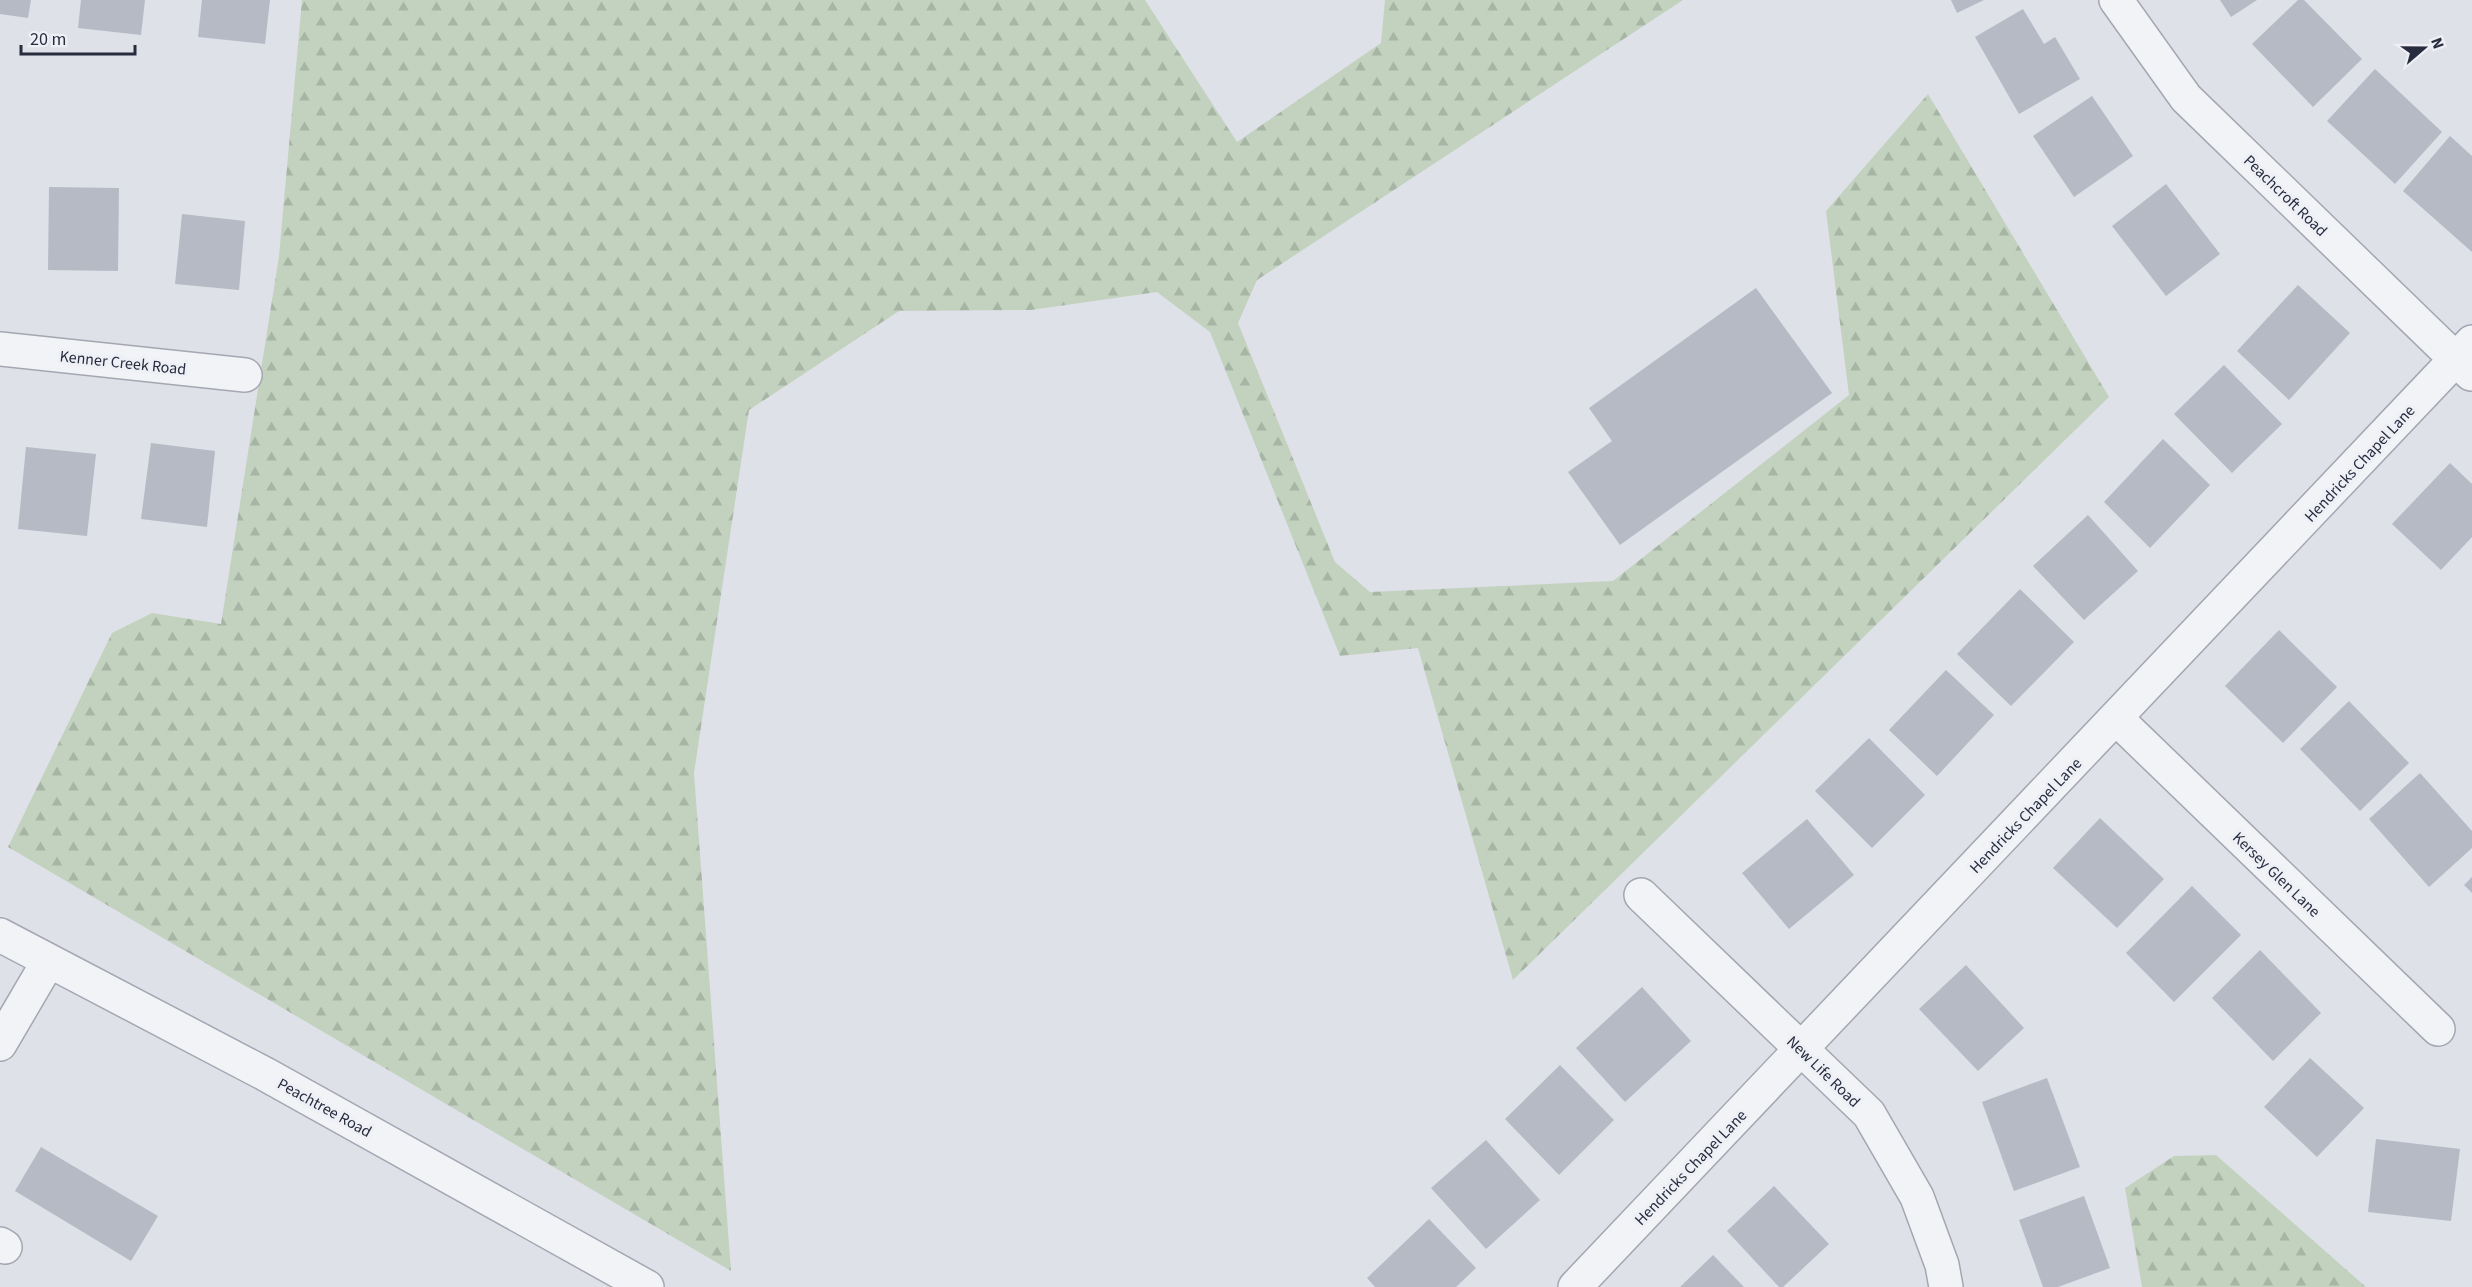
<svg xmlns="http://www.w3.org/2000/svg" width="2472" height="1287" viewBox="0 0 2472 1287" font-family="'Source Sans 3',sans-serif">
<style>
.forest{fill:url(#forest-firs)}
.building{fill:#b6bac5}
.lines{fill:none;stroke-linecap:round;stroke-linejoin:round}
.minor-casing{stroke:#a4a7b2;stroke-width:36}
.minor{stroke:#f1f3f6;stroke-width:33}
.labels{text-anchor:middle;stroke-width:6;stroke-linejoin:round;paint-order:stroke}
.street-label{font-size:16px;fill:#272d3f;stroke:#eef0f6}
</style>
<defs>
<pattern id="forest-firs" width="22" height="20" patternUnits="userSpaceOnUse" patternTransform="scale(1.5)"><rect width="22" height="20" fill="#c2d2bf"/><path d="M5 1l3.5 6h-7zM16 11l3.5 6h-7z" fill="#a7b5a5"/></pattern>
</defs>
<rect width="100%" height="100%" fill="#dfe1e8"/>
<g class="forest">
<path d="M302,0H1145L1237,142L1381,43L1385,0H1683L1257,280L1238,323L1335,562L1370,592L1613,581L1849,395L1826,211L1928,94L2109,397L1513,980L1418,648L1340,656L1210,332L1157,292L1031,310L899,311L749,410L694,773L731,1271L8,847L112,633L152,613L221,624L279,256Z"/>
<path d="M2216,1155L2366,1287H2142L2125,1188L2174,1156Z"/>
</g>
<g class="building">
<path d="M0,0H31L28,18L0,14Z"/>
<path d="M81,0H145L141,35L78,28Z"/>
<path d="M202,0H270L265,44L198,37Z"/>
<path d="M1951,0H1984L1957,13Z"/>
<path d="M2220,0H2257L2231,17Z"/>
<path d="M2298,0H2304L2362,59L2313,107L2252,44Z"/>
<path d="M2023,9L2044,44L2055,37L2080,79L2019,114L1975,37Z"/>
<path d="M2375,69L2442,132L2395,184L2327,121Z"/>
<path d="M2092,96L2133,156L2074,197L2033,136Z"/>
<path d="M2450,136L2472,156V252L2403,191Z"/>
<path d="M2166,184L2220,254L2166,296L2112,226Z"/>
<path d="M49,187L119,188L118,271L48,270Z"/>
<path d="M182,214L245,221L239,290L175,284Z"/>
<path d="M2298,285L2350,333L2289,400L2237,351Z"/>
<path d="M1756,288L1832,393L1620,545L1568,472L1612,441L1589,408Z"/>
<path d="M2224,365L2282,424L2232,473L2174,414Z"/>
<path d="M2163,439L2210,485L2150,548L2104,502Z"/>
<path d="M151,443L215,451L207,527L141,519Z"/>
<path d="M26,447L96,454L87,536L18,529Z"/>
<path d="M2450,463L2472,484V537L2441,570L2392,524Z"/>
<path d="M2088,515L2138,571L2084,620L2033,566Z"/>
<path d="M2020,589L2074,642L2011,706L1957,654Z"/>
<path d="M2279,630L2337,687L2283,743L2225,686Z"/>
<path d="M1946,670L1994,715L1937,776L1889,730Z"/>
<path d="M2349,701L2409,763L2360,811L2300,749Z"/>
<path d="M1869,738L1925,795L1872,848L1815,791Z"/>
<path d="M2420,773L2472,831V848L2429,887L2369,819Z"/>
<path d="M2100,818L2164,879L2117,928L2053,868Z"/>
<path d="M1807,819L1854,875L1789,929L1742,873Z"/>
<path d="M2472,877V893L2464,885Z"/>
<path d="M2192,886L2241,935L2174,1002L2126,953Z"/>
<path d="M2260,950L2321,1013L2273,1061L2212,998Z"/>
<path d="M1966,965L2024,1028L1978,1071L1919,1009Z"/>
<path d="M1642,987L1691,1041L1625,1102L1576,1048Z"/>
<path d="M2310,1058L2364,1108L2317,1157L2264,1107Z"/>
<path d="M1560,1065L1614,1120L1559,1175L1505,1119Z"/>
<path d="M2047,1078L2080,1167L2014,1191L1982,1102Z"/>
<path d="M2376,1139L2460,1149L2451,1221L2368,1212Z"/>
<path d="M1486,1140L1540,1200L1486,1249L1431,1188Z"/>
<path d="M41,1147L158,1216L131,1261L15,1191Z"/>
<path d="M1774,1186L1829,1244L1783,1287H1779L1727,1231Z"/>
<path d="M2084,1196L2110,1268L2058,1287H2043L2019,1220Z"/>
<path d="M1429,1219L1476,1268L1456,1287H1375L1367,1278Z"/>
<path d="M1713,1255L1744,1287H1680Z"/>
</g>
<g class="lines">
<g class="minor-casing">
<g id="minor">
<path d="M2116,0L2186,98L2471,374"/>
<path d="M0,349L245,375"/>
<path d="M2117,719L2438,1029"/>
<path d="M1641,895L1869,1114L1917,1197L1942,1265L1946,1287"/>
<path d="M0,935L265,1074L647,1287"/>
<path d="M0,1044L48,962"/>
<path d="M0,1244L5,1247"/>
<path d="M1575,1287L2472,342"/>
</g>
</g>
<use href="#minor" class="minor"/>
</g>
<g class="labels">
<g class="street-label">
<text transform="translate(2286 195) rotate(44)" y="6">Peachcroft Road</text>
<text transform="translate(123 362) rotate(6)" y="6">Kenner Creek Road</text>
<text transform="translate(2359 463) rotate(-47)" y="6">Hendricks Chapel Lane</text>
<text transform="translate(2025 815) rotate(-46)" y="6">Hendricks Chapel Lane</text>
<text transform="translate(2277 874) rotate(44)" y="6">Kersey Glen Lane</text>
<text transform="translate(1824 1071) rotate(44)" y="6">New Life Road</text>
<text transform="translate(325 1107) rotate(29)" y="6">Peachtree Road</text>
<text transform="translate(1690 1167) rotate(-46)" y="6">Hendricks Chapel Lane</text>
</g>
</g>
<g transform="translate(2424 48) rotate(70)" stroke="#eef0f6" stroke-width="4.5" paint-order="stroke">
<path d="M0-4.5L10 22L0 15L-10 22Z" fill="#272d3f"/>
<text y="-9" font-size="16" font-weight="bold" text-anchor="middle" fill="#272d3f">N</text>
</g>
<path d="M21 45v9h114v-9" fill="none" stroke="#272d3f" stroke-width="3"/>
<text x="30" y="45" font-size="18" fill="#272d3f" stroke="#eef0f6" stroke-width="4.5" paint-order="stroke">20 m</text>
</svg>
